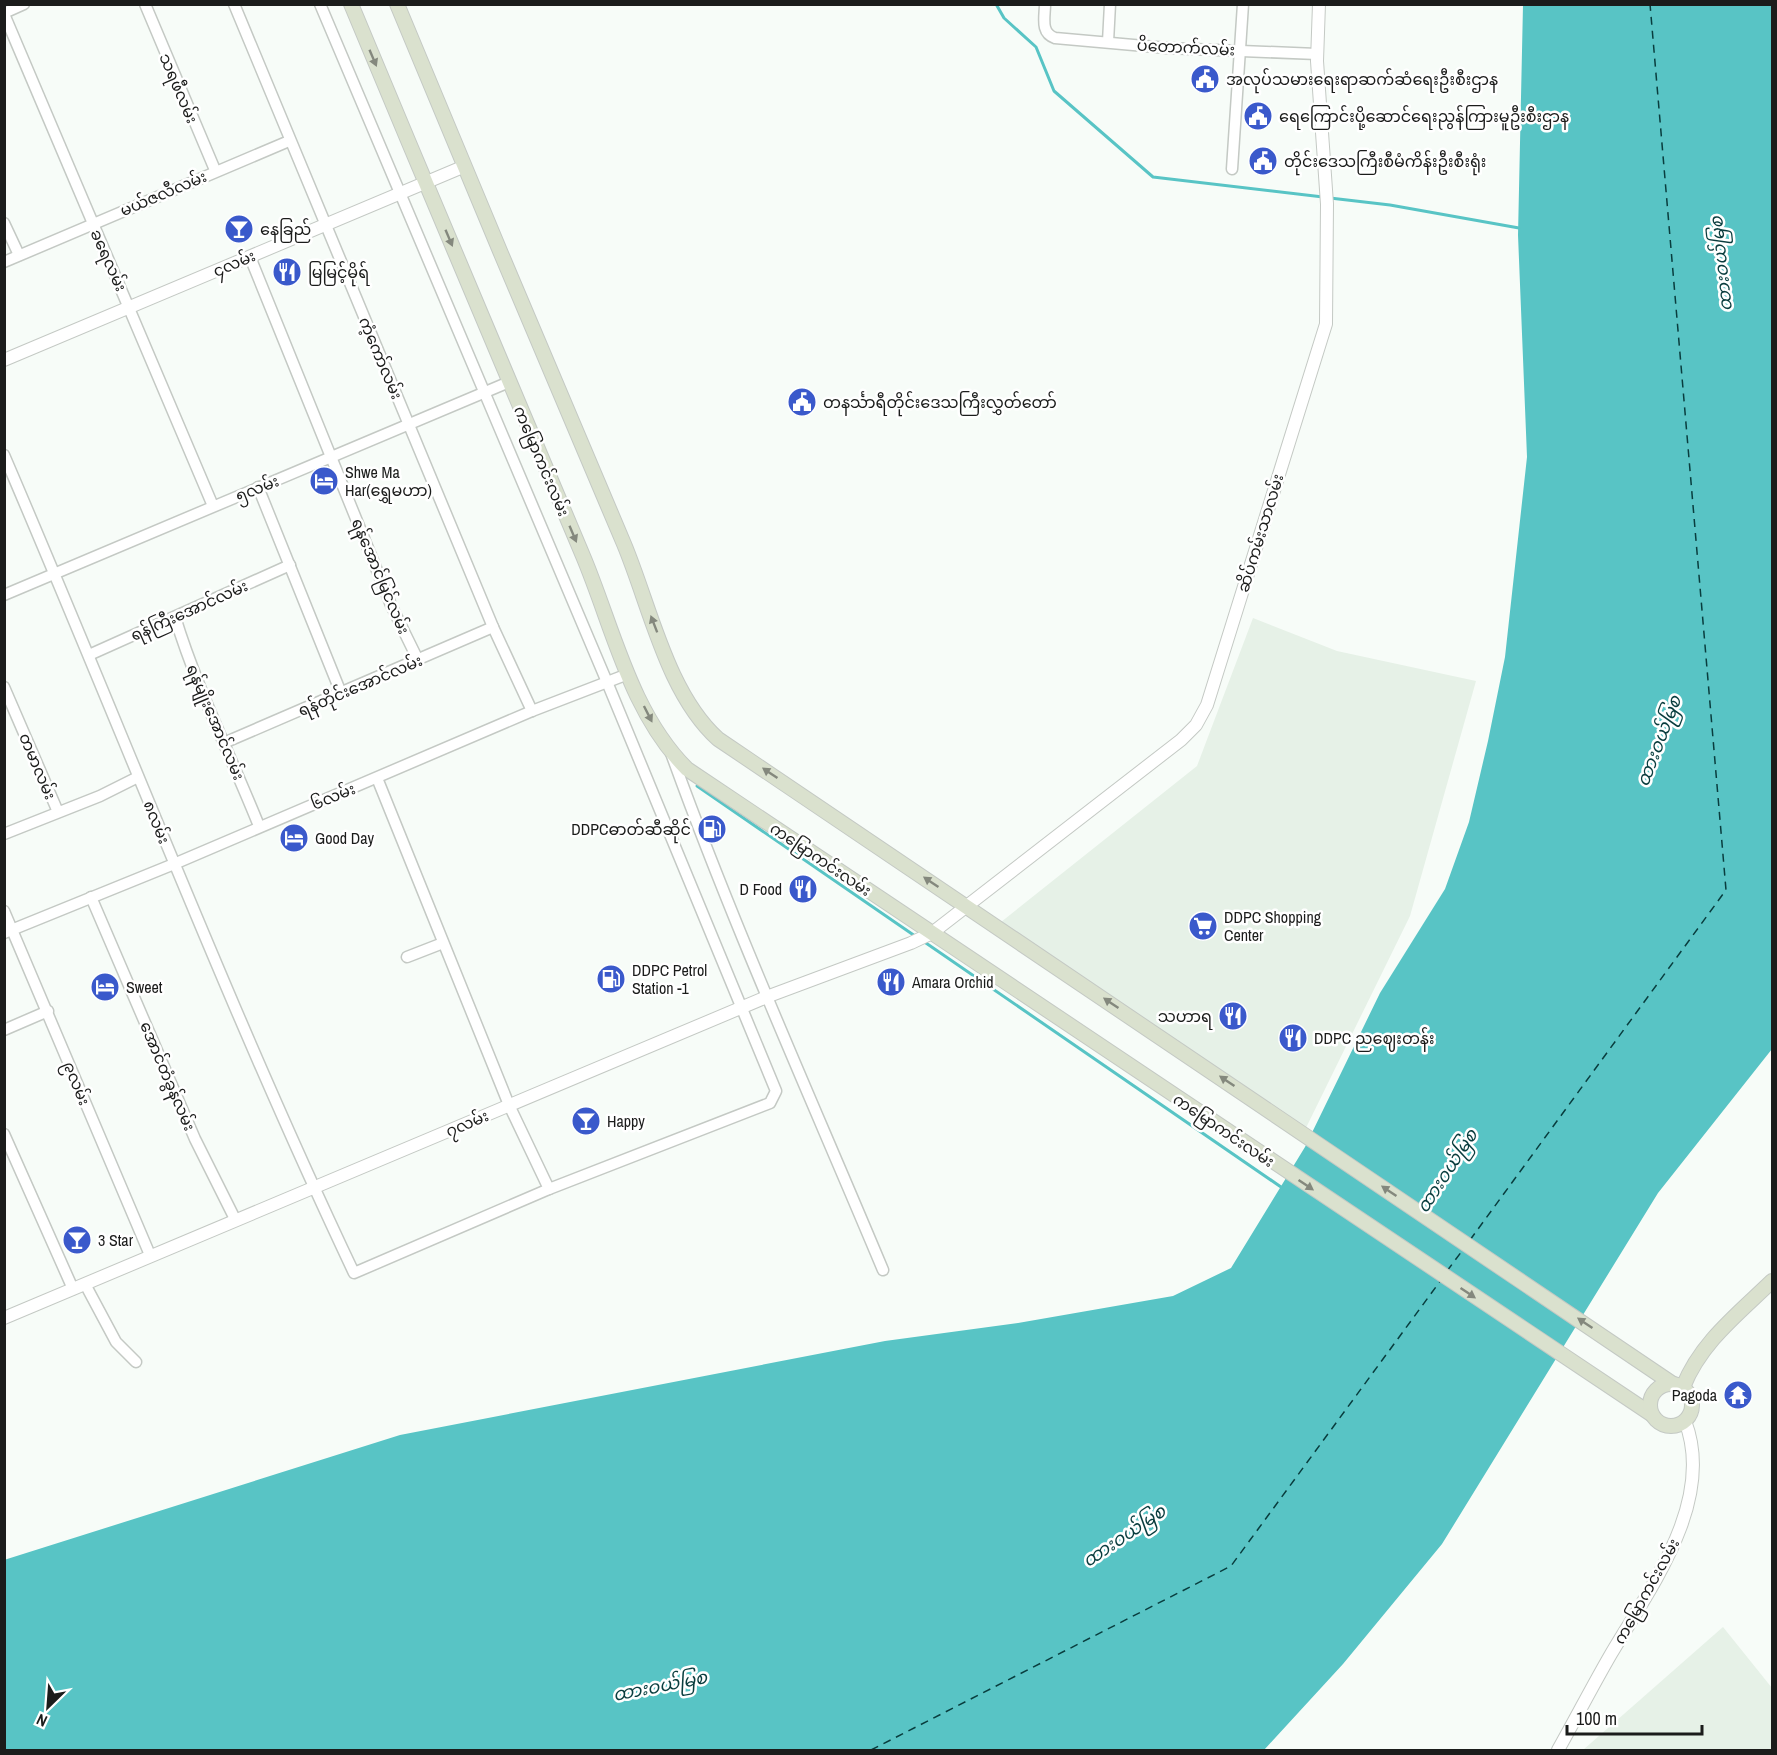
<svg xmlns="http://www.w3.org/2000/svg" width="1777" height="1755" viewBox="0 0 1777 1755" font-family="'Archivo Narrow','Noto Sans Myanmar',sans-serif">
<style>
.built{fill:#e6f1e7}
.water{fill:#58c4c5}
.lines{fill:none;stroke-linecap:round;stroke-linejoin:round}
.stream{stroke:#58c4c5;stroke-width:3}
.ferry{stroke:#093d3e;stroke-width:1.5;stroke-dasharray:8 6;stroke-linecap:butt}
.minor-casing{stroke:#c4c9c4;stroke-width:13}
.tertiary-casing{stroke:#c4c9c4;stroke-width:14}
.secondary-casing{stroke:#c4c9c4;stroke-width:16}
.minor{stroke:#fff;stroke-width:10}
.tertiary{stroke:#fff;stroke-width:12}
.secondary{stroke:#dae1ce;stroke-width:14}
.oneway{fill:#84887d}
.labels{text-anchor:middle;stroke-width:5;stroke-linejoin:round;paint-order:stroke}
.street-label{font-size:16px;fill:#1b1c1b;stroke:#fff}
.poi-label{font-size:16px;fill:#1b1c1b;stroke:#fff;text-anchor:start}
.water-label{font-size:18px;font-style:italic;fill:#093d3e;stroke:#fff}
</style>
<rect width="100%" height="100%" fill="#f7fcf8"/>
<g class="built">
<path d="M1253,618L1337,651L1476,681L1410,916L1301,1138L991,930L1197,766Z"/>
<path d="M1723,1627L1772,1688V1750H1583Z"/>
</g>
<path class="water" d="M1523,5H1772V1049L1658,1193L1442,1544L1343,1664L1264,1750H5L4,1560L400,1435L885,1341L1018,1323L1173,1296L1231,1268L1305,1147L1380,993L1445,889L1469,822L1488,741L1505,657L1527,457L1518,235Z"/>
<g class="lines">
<g class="stream">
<path d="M996,4L1004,18L1036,47L1054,91L1153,177L1323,197"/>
<path d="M1330,198L1390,205L1519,228"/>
<path d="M697,786L915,936"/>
<path d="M923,941L1281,1187"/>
</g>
<g class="ferry">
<path d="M1470,1240L1726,890L1650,4"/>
<path d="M1447,1271L1462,1251"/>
<path d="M871,1750L1231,1566L1441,1280"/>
</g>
<g class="minor-casing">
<g id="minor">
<path d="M145,4L215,170"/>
<path d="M234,4L493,627L532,711"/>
<path d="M320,4L607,682L776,1091L770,1103L549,1189L509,1105L377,778"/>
<path d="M1045,4C1045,17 1040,33 1055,38L1167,48L1317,54"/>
<path d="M4,13L24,4"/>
<path d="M4,14L213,506"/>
<path d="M1108,42L1110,4"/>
<path d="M1232,169L1243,4"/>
<path d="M4,223L19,255"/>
<path d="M250,257L391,605L418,660"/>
<path d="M4,262L289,141"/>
<path d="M4,455C121,727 227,1005 354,1273L549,1189"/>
<path d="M258,487L341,693"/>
<path d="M4,595L509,382"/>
<path d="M175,617C197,689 231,756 259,826"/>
<path d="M89,655L290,565"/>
<path d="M4,687L58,812"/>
<path d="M226,742L493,627"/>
<path d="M671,753C734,928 811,1098 883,1270"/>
<path d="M4,834L100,796L138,777"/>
<path d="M91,897L195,1139L235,1219"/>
<path d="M4,911L150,1255"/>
<path d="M4,933L174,864L532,711L628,674"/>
<path d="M407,957L443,943"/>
<path d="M4,1030L48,1011"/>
<path d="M4,1134L73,1289"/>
<path d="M85,1284L116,1342L136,1362"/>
</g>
</g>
<g class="tertiary-casing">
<g id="tertiary">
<path d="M4,360L465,166"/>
<path d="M4,1318L769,996L911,943L932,933L1181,740L1196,725L1207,705L1326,324L1327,204L1317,61L1319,4"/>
<path d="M1558,1750C1576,1718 1593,1685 1611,1654C1650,1588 1716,1501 1685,1421"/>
</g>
</g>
<g class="secondary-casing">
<g id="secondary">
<path d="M351,4C428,188 504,372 583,556C613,627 630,712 687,769L1651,1414"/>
<path d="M397,4C472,184 547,365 624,544C650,606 667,693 718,739L1673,1384"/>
<circle cx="1671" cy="1405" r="21"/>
<path d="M1683,1387C1701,1342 1738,1314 1772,1281"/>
</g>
</g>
<use href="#minor" class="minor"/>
<use href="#tertiary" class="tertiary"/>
<use href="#secondary" class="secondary"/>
</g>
<defs><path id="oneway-solid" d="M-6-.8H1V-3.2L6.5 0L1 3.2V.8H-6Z" transform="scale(1.5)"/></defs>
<g class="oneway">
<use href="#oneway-solid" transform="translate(373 58) rotate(67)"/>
<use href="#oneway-solid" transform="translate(449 238) rotate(67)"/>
<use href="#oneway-solid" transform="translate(573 534) rotate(67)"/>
<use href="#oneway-solid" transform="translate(654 624) rotate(-111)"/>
<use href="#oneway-solid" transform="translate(648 714) rotate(63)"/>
<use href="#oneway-solid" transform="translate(770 773) rotate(-146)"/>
<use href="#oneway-solid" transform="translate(931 882) rotate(-146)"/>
<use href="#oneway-solid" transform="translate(1111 1003) rotate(-146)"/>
<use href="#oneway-solid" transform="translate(1227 1081) rotate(-146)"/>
<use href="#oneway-solid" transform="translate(1306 1185) rotate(34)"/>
<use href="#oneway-solid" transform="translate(1389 1191) rotate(-146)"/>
<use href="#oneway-solid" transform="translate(1468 1293) rotate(34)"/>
<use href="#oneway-solid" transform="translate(1585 1323) rotate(-146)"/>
</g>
<defs>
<g id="civic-disc" transform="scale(1.5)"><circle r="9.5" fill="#3a59cb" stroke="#fff"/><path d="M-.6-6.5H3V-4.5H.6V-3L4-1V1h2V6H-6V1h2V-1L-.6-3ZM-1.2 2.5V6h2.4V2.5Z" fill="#fff"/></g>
<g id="bar-disc" transform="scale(1.5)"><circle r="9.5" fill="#3a59cb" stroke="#fff"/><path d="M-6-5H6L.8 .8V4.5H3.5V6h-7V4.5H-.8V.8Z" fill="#fff"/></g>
<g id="restaurant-disc" transform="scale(1.5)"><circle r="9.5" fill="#3a59cb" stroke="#fff"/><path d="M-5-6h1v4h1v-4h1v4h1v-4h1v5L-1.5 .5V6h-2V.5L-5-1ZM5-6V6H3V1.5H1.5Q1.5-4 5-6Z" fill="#fff"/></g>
<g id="hotel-disc" transform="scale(1.5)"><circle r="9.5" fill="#3a59cb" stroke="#fff"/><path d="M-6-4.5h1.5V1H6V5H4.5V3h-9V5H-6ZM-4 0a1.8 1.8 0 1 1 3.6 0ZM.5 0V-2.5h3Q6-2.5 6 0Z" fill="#fff"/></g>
<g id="fuel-disc" transform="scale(1.5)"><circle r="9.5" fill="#3a59cb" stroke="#fff"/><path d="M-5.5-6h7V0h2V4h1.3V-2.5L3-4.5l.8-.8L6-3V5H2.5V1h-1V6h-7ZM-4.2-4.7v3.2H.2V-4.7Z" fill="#fff"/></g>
<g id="supermarket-disc" transform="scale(1.5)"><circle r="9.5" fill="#3a59cb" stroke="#fff"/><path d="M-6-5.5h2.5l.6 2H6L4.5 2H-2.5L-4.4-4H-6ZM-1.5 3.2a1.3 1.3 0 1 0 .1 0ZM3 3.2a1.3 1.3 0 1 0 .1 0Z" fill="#fff"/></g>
<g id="temple-disc" transform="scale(1.5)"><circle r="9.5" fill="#3a59cb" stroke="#fff"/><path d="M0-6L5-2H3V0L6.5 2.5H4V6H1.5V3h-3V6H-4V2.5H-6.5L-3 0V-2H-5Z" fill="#fff"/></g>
</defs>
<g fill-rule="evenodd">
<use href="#civic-disc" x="1205" y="79"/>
<use href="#civic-disc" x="1258" y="116"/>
<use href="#civic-disc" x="1263" y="161"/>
<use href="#bar-disc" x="239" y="229"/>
<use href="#restaurant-disc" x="287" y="272"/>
<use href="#civic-disc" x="802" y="402"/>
<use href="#hotel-disc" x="324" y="481"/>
<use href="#fuel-disc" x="712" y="829"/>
<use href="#hotel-disc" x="294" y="838"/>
<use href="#restaurant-disc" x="803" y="889"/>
<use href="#supermarket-disc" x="1203" y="926"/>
<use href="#fuel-disc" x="611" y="979"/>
<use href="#restaurant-disc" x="891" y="982"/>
<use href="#hotel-disc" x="105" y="987"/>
<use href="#restaurant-disc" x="1233" y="1016"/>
<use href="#restaurant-disc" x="1293" y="1038"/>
<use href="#bar-disc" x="586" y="1121"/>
<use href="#bar-disc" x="77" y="1240"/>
<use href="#temple-disc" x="1738" y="1395"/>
</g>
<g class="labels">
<g class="street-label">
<text transform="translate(1186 47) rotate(3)" y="6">ပိတောက်လမ်း</text>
<text transform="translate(179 88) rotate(67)" y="6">သရဖီလမ်း</text>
<text transform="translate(163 193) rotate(-23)" y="6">မယ်ဇလီလမ်း</text>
<text transform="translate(109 260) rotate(66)" y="6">ခရေလမ်း</text>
<text transform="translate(234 263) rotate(-23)" y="6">၄လမ်း</text>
<text transform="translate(381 358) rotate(67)" y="6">ကံ့ကော်လမ်း</text>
<text transform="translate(542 461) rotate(67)" y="6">ကမြောကင်းလမ်း</text>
<text transform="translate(257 488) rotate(-22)" y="6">၅လမ်း</text>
<text transform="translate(1260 533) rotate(-73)" y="6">ဆိပ်ကမ်းသာလမ်း</text>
<text transform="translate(381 576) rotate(67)" y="6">ရန်အောင်မြင်လမ်း</text>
<text transform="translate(189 610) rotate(-24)" y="6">ရန်ကြီးအောင်လမ်း</text>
<text transform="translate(360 685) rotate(-23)" y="6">ရန်တိုင်းအောင်လမ်း</text>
<text transform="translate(216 722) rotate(67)" y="6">ရန်မျိုးအောင်လမ်း</text>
<text transform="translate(38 766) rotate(67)" y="6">တမာလမ်း</text>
<text transform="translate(333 796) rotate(-22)" y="6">၆လမ်း</text>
<text transform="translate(157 822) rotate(68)" y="6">၈လမ်း</text>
<text transform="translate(821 859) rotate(34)" y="6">ကမြောကင်းလမ်း</text>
<text transform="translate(168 1076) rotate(67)" y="6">အောင်တံခွန်လမ်း</text>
<text transform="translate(77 1083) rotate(68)" y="6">၉လမ်း</text>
<text transform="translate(467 1123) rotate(-23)" y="6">၇လမ်း</text>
<text transform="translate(1224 1130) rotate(34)" y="6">ကမြောကင်းလမ်း</text>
<text transform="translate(1646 1591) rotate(-61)" y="6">ကမြောကင်းလမ်း</text>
</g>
<g class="poi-label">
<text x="1226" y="85">အလုပ်သမားရေးရာဆက်ဆံရေးဦးစီးဌာန</text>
<text x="1279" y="122">ရေကြောင်းပို့ဆောင်ရေးညွန်ကြားမူဦးစီးဌာန</text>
<text x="1284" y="167">တိုင်းဒေသကြီးစီမံကိန်းဦးစီးရုံး</text>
<text x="260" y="235">နေခြည်</text>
<text x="308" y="278">မြမြင့်မိုရ်</text>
<text x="823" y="408">တနင်္သာရီတိုင်းဒေသကြီးလွှတ်တော်</text>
<text x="345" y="478">Shwe Ma<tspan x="345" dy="18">Har(‌‌ရွှေမဟာ)</tspan></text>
<text x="691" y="835" text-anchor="end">DDPCဓာတ်ဆီဆိုင်</text>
<text x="315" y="844">Good Day</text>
<text x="782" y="895" text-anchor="end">D Food</text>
<text x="1224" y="923">DDPC Shopping<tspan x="1224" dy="18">Center</tspan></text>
<text x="632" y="976">DDPC Petrol<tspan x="632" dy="18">Station -1</tspan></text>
<text x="912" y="988">Amara Orchid</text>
<text x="126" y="993">Sweet</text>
<text x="1212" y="1022" text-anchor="end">သဟာရ</text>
<text x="1314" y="1044">DDPC ညဈေးတန်း</text>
<text x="607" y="1127">Happy</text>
<text x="98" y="1246">3 Star</text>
<text x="1717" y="1401" text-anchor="end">Pagoda</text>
</g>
<g class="water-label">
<text transform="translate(1721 264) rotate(-96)" y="6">ထားဝယ်မြစ</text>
<text transform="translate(1659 741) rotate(-69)" y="6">ထားဝယ်မြစ</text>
<text transform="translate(1447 1171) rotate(-57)" y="6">ထားဝယ်မြစ</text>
<text transform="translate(1124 1536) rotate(-34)" y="6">ထားဝယ်မြစ</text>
<text transform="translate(660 1686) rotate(-11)" y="6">ထားဝယ်မြစ</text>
</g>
</g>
<rect width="1777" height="1755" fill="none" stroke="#1b1c1b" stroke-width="12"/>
<g transform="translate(48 1707) rotate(205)" stroke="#ffffff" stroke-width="4.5" paint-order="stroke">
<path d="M0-4.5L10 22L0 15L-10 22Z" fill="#1b1c1b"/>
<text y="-9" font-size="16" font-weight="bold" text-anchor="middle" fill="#1b1c1b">N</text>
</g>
<path d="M1567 1725v9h135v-9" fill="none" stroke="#1b1c1b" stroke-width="3"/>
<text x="1576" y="1725" font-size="18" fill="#1b1c1b" stroke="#ffffff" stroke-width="4.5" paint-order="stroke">100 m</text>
</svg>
